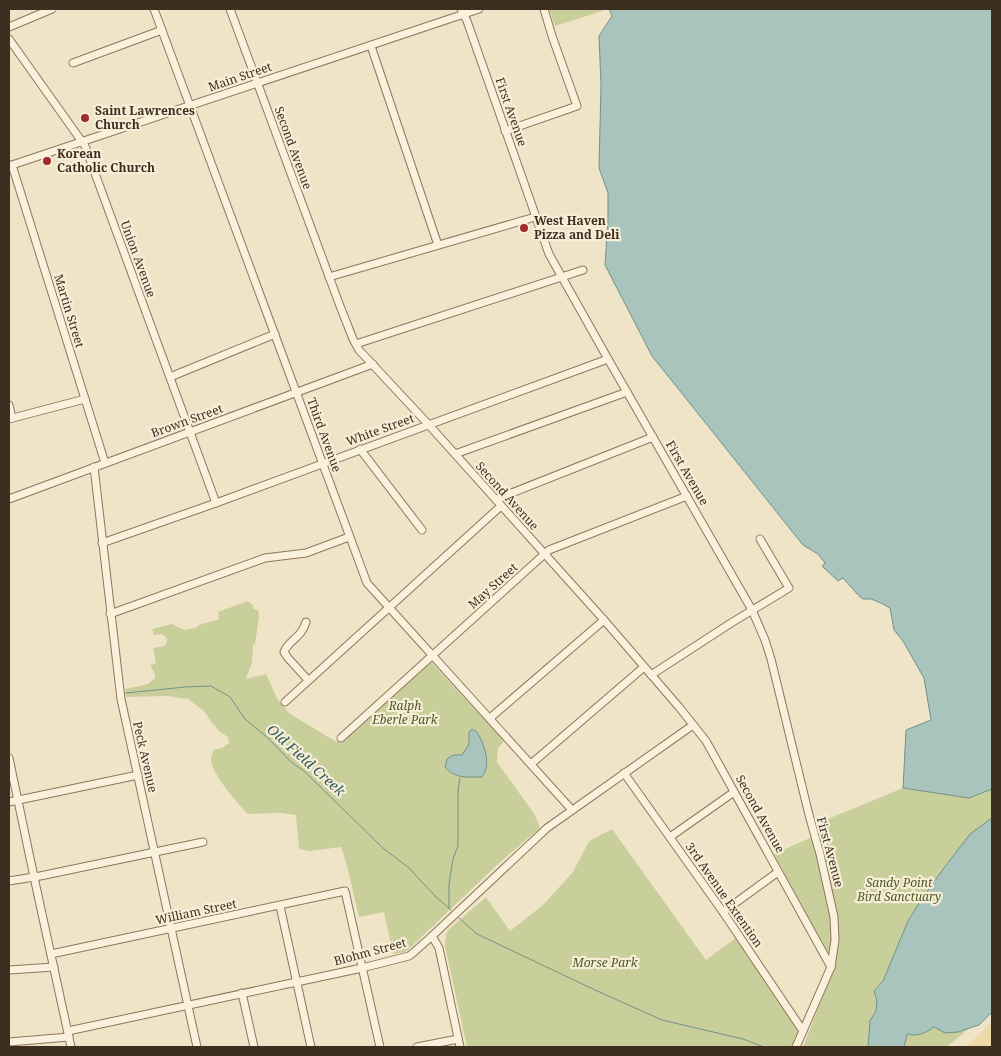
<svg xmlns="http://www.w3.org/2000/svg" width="1001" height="1056" viewBox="0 0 1001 1056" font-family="'Noto Serif',serif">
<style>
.green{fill:#c9cf9b;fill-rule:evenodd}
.sand{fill:#ecd9a5}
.water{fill:#a9c4bc;stroke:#6f938a}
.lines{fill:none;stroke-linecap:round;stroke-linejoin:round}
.stream{stroke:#6f938a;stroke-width:1}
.minor-casing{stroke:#8d765c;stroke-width:9}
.minor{stroke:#faf1dc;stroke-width:7}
.poi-dot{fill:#9e2a2b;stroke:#f7eed8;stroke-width:2}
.labels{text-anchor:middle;stroke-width:4.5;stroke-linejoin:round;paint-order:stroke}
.street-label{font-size:12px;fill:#3d2e20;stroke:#f7eed8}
.poi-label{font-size:12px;font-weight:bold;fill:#3d2e20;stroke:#f7eed8;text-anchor:start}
.park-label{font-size:12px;font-style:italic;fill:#4d5a26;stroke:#f7eed8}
.water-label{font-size:14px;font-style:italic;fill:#2f5d5a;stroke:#f7eed8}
</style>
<rect width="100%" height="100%" fill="#f0e4c8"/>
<g class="green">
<path d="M549,9H602V11L555,26Z"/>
<path d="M248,601L253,605V609L258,610L259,616L255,645H253L252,662L246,679L266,674L278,700L290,714L335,741L343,742L344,740L431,662L504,741L498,749L497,762L535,815L540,828L499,863L412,946L405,952L393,954L384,912L359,917C353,893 349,869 341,847L310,851L299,849L296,815L280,813L248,814C238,804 210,773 211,758C211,755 213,752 214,750L222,748L229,743L228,737L220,732L212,723L204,711L188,699L167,696L126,697L125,689L148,684L155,678V674L150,665L156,663L153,648L164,646L167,642L166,637L161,634L154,635L152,629L172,624L185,630L195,628L199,625L219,619L218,612ZM469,732L482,777L449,772L445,767L447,759L453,755H462L469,744Z"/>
<path d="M903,788L969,798L992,789V1009L947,1047H803L834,968L836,960L827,951L774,854L810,838L823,821Z"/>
<path d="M612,829L706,960L737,937L803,1035L798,1047H467L445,946L446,935L448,930L486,897L510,931L543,905L573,872L589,841Z"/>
</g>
<path class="sand" d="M992,1022V1046L991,1047H966Z"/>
<g class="water">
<path d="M609,9H992V789L969,798L903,788L906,730L931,720L924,678L903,641L894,630L890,608L881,603L871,599H863L859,596L843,578L838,581L822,566L825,563L818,554L803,545L652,356L605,265L608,221V193L599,168L601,84L599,36L612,16Z"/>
<path d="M472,729L477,732C484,744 492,764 482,777C467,777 455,779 445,767L447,759L453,755H462L469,744V732Z"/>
<path d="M992,818V1012L979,1025L958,1032L945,1033L934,1027C926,1033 917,1037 907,1034L904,1047H868L870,1021L876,1011L877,1001L874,991L883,981L908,921L921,900L944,868L970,834Z"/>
</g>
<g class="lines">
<g class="stream">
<path d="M126,693L185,687L211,686L230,697L245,719L269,739L291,762L304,771L383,848L409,868L435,896L451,910"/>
<path d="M449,908V884L453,859L458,846V791L460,778"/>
<path d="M459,918L477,934L595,990L662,1020L743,1039L764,1047"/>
</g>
<g class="minor-casing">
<g id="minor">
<path d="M154,9L367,583L572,810"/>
<path d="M230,9L340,306L353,339L359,350L428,424L604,620L679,707L706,741L831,967"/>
<path d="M461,9L467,21L549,254L608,359L752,610L765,640L771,659L809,815L820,854L834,917L835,940L831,967L796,1047"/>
<path d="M9,27L52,9"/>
<path d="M9,39L85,146L216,503"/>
<path d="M371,46L438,245"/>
<path d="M73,63L162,30"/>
<path d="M505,131L577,106L552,36L544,9"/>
<path d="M12,165L105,463"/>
<path d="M9,166L479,9"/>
<path d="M329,277L535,217"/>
<path d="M356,344L583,270"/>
<path d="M170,377L275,334"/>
<path d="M9,405L12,418"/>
<path d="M9,419L85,399"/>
<path d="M360,449L422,530"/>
<path d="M455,454L627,392"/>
<path d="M94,467L121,699L197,1047"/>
<path d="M9,499L373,364"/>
<path d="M496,500L504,496L653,437"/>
<path d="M102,543L216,503L608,359"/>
<path d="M110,614L265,558L306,553L349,537"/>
<path d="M306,622C301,639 289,639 284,652L288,658L308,680"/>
<path d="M651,675L731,623L789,588L760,539"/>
<path d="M285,702L501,506"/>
<path d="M490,718L604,620"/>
<path d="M341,738L549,550L687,496"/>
<path d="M9,758L34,877L71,1047"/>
<path d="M531,764L644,667"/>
<path d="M624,773L723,912L803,1031"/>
<path d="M9,802L138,775"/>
<path d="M670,837L734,792"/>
<path d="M9,881L40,876L203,842"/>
<path d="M280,906L311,1047"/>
<path d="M723,912L778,872"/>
<path d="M432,936L439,948L460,1047"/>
<path d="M51,954L345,891L380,1047"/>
<path d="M9,970L54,967"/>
<path d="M242,993L254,1047"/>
<path d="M68,1031L362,968L409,956L413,953L432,936L547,828L693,725"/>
<path d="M9,1042L69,1037"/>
<path d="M417,1047L458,1039"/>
</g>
</g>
<use href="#minor" class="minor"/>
</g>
<g class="poi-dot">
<circle cx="85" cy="118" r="5"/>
<circle cx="47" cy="161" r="5"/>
<circle cx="524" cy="228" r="5"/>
</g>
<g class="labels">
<g class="street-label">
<text transform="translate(240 77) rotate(-19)" y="4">Main Street</text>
<text transform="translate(511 112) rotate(71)" y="4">First Avenue</text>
<text transform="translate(293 148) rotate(70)" y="4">Second Avenue</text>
<text transform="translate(138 259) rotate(70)" y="4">Union Avenue</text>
<text transform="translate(69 311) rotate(73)" y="4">Martin Street</text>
<text transform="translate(187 421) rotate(-20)" y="4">Brown Street</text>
<text transform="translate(380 430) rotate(-20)" y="4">White Street</text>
<text transform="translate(324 435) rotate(70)" y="4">Third Avenue</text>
<text transform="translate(687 473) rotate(60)" y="4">First Avenue</text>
<text transform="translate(507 496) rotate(48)" y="4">Second Avenue</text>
<text transform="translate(493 586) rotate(-42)" y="4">May Street</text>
<text transform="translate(145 757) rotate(77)" y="4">Peck Avenue</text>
<text transform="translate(760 814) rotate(61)" y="4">Second Avenue</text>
<text transform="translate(830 852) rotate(75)" y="4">First Avenue</text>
<text transform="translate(724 895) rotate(55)" y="4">3rd Avenue Extention</text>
<text transform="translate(196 912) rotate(-12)" y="4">William Street</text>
<text transform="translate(370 952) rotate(-15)" y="4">Blohm Street</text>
</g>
<g class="poi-label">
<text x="95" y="115">Saint Lawrences<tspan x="95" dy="14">Church</tspan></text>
<text x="57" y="158">Korean<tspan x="57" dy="14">Catholic Church</tspan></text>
<text x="534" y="225">West Haven<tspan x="534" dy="14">Pizza and Deli</tspan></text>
</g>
<g class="park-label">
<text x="405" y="710">Ralph<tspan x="405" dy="14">Eberle Park</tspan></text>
<text x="899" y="887">Sandy Point<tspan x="899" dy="14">Bird Sanctuary</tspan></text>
<text x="605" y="967">Morse Park</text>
</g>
<g class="water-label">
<text transform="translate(306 760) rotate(42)" y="5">Old Field Creek</text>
</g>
</g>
<rect width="1001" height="1056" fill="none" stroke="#3d2e20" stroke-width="20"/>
</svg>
